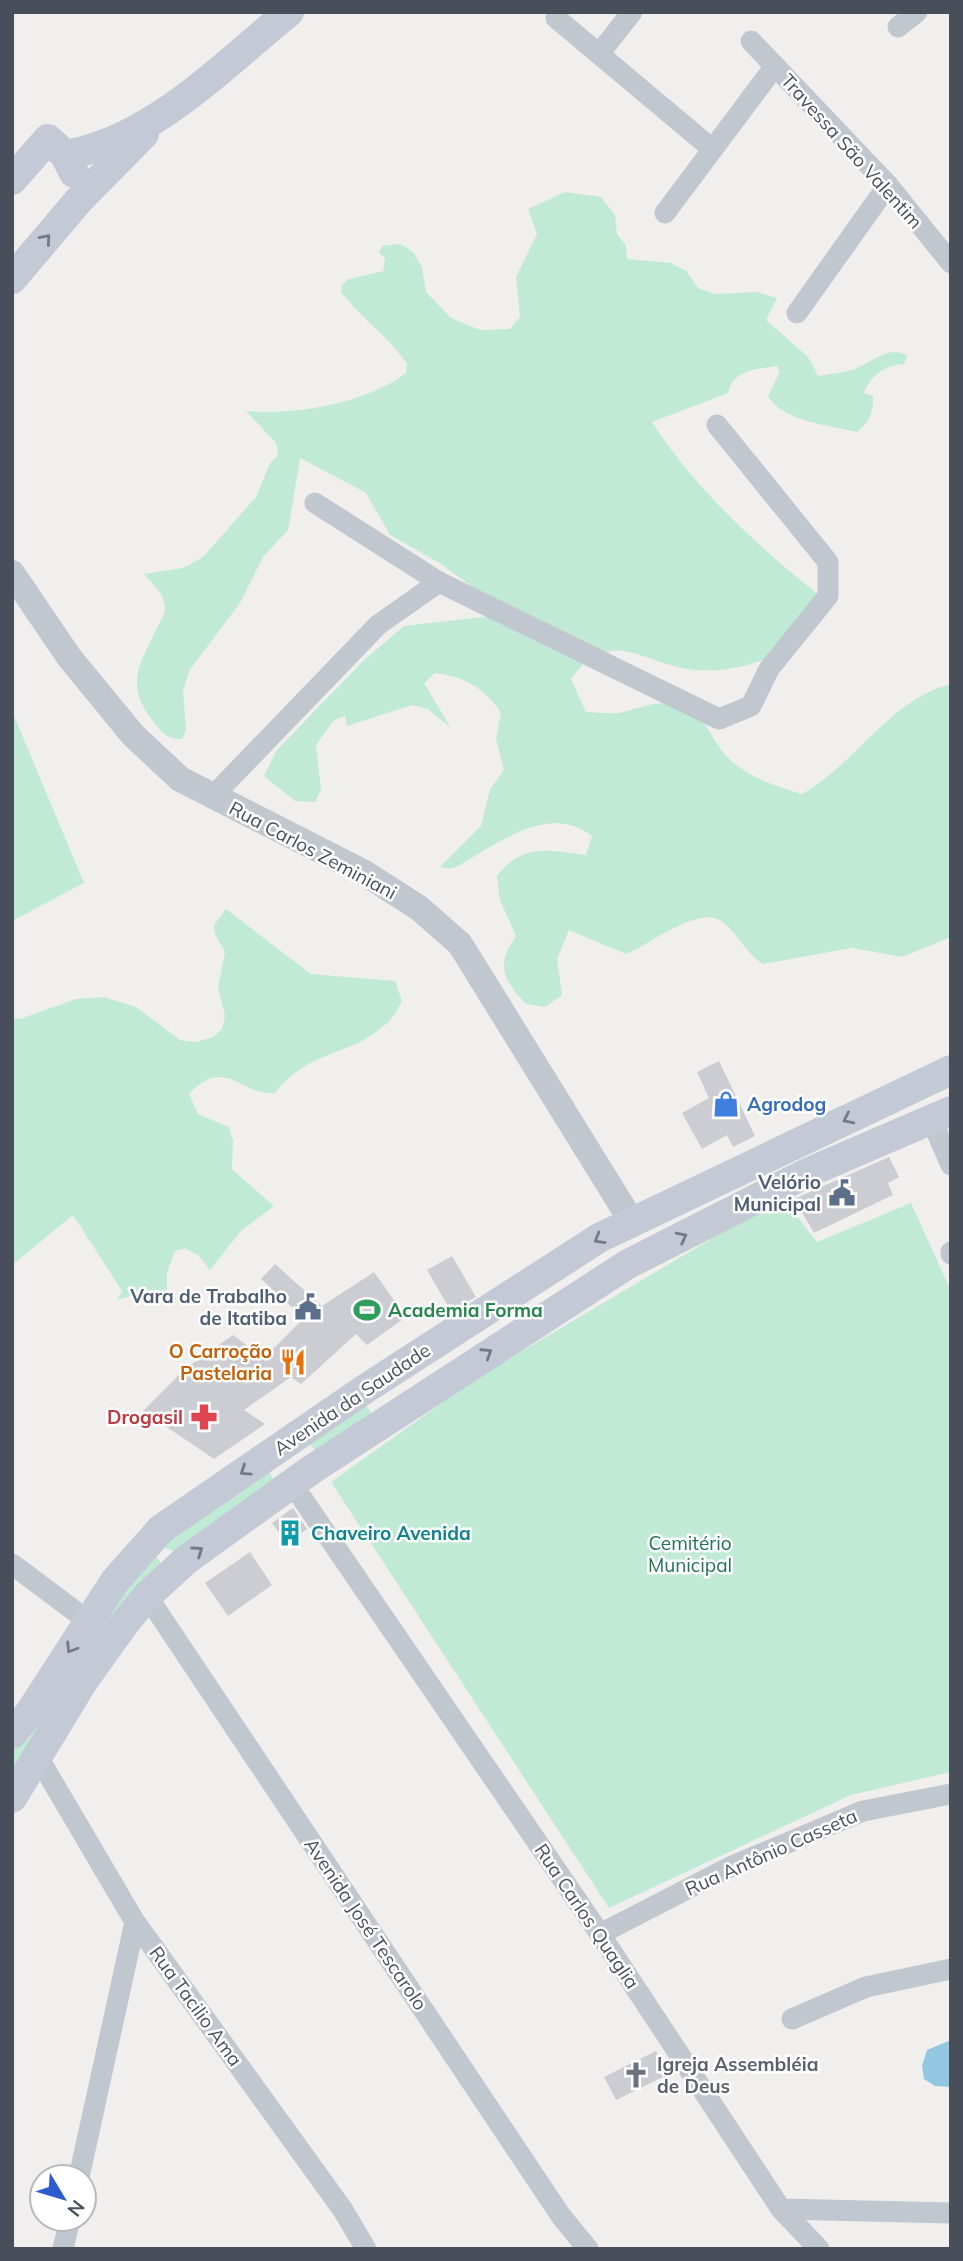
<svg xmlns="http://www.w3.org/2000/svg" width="963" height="2261" viewBox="0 0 963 2261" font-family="Mulish,sans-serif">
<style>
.green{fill:#c1ead6}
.water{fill:#92c7e2}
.building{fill:#cccdd2}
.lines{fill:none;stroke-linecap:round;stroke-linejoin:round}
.minor{stroke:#c0c7cf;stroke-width:21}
.tertiary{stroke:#c0c7cf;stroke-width:26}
.secondary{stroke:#c3c9d5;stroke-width:30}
.oneway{stroke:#737a85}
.labels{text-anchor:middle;stroke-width:5;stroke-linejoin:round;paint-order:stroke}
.street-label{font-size:19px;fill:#484f5a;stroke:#fff}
.shop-label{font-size:19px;font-weight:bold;fill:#366cbe;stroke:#fff;text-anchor:start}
.service-label{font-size:19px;font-weight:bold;fill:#4e5e75;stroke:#fff;text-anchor:end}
.leisure-label{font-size:19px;font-weight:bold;fill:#27864d;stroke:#fff;text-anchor:start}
.food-label{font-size:19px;font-weight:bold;fill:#c56008;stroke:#fff;text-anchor:end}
.health-label{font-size:19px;font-weight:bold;fill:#be3a42;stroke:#fff;text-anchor:end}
.culture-label{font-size:19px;font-weight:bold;fill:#0d838f;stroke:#fff;text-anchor:start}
.park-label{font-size:19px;fill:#207355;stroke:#fff}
.worship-label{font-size:19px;font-weight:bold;fill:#5b616d;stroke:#fff;text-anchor:start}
</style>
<rect width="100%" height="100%" fill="#f1efee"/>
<g class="green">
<path d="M565,192L601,197L615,215L617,234L626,246L627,259L671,263L686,271L698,288L715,294L757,292L777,298L766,320L808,357L818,376C829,374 841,373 851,370C869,365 890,343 907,356L904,364C885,365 871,375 864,393L873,396C874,411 869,424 856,432C830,425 783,422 768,396L780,371L777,366C755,370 734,369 728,393L652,422C696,491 768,556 833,606C795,653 741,679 681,668C661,664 643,654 624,651C614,649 601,653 591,654L571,679L586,712C598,712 612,715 623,712C644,707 658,699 680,706C703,712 710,736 723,752C742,775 774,786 802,794C855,765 888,700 951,684V937L902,957L852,948L763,964C745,953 738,933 721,921C699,905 649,945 626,954L569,930L557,959L562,995L545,1007L526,1004C503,979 495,966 516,936L500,900L497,876C522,843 549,850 586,855L592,836C549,802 497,844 458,866L448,869L440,867L481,826L490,789L504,770L496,739L501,713C484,687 464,677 435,673L424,683L451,728L428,709L412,705L347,726L345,716L334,720L316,745L321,790L315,802L295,801L264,776L276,751L363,661L404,626L501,615L496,604L441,564L390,535L366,493L300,458L288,530L263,557L240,603L189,671L183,691L186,730L182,739C167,740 160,731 152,720C125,684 139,666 156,630C158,625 164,616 165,611C166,595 153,584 144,574L183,568L203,557L256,497L270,463L278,455L276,443L246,411C297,415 364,404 406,373L407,364C389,337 361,318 341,292L342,284L349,279L383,271L385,259L379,252L382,246L400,244L413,252L422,267L426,292L451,318L480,330L510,329L520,317L516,277L537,234L528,209Z"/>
<path d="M12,711L84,883L12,921Z"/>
<path d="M226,909L311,974L395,981L402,1001C397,1009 393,1019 386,1024C350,1058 311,1047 275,1093C241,1096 225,1055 189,1094L198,1114L229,1127L233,1141L232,1169L274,1206L241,1231L210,1270L199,1256L185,1248L175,1251L167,1272V1294L146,1292L117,1300L122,1291L73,1215L12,1265V1018L20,1019L76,999L104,997L136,1007L180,1040L196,1042L213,1037L222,1029L225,1016L218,987L225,952L215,934L214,925Z"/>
<path d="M782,1197L817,1242L911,1203L951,1291V1772L851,1795L609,1908L331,1482L478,1377Z"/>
<path d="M366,1405L371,1412L372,1419L316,1453L310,1443Z"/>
<path d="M269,1471L274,1481L175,1552L163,1547V1542Z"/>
<path d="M155,1555L161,1563L120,1611L12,1778V1750L38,1721L144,1564Z"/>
</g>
<path class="water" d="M951,2040V2087L935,2086L924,2079L922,2066L927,2050Z"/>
<g class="building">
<path d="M719,1061L755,1136L733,1147L727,1135L702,1149L682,1113L709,1098L697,1072Z"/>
<path d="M889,1157L899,1177L888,1183L893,1195L814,1233L794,1199Z"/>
<path d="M452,1256L476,1297L451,1311L427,1270Z"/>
<path d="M275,1264L322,1306L374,1272L406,1317L367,1345L356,1334L301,1384L291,1377L244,1410L265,1424L214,1459L143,1411L186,1368L233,1335L264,1358L304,1318L261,1279Z"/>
<path d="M293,1508L307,1529L287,1543L272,1523Z"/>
<path d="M250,1552L272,1585L228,1616L205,1583Z"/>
<path d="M656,2051L669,2074L616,2100L604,2077Z"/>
</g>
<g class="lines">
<g class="minor">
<path d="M556,18L711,148"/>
<path d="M898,27L917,12"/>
<path d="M751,41L888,185L951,263"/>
<path d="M599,54L632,12"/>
<path d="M665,213L775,66"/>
<path d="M797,313L888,185"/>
<path d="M315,503L439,582L719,719L751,706L769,669L828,596V562L717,425"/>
<path d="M213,796L378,625L439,582"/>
<path d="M931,1119L951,1165"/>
<path d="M951,1252V1254"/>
<path d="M293,1485L600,1934L781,2209L951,2213"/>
<path d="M12,1564L88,1621"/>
<path d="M147,1596L561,2216L588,2249"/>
<path d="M38,1757L135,1922L343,2210L366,2249"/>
<path d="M600,1934L730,1867L863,1811L951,1794"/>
<path d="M792,2019L866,1987L951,1969"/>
<path d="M79,2177L135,1922"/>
<path d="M781,2209L819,2249"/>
<path d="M63,2249L70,2219"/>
</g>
<path class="tertiary" d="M12,573L69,657L133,735L180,779L363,872L419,908L460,944L632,1222"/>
<g class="secondary">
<path d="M65,155C152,141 222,66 289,12"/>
<path d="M12,180L48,139L65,155L74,173"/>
<path d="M12,279L79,200L144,134"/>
<path d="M12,1734L31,1711L115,1581L161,1529L365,1389L599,1238L951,1070"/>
<path d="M12,1798L84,1680L124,1624L147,1596L186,1560L311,1470L628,1264L807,1173L951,1111"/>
</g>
</g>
<defs><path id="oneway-chevron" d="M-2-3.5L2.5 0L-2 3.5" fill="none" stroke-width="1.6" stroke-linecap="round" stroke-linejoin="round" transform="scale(1.75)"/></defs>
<g class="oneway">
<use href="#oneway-chevron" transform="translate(46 239) rotate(-49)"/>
<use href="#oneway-chevron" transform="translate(848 1119) rotate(154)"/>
<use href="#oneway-chevron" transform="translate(682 1237) rotate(-27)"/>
<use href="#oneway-chevron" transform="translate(599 1239) rotate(150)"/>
<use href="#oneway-chevron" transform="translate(487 1353) rotate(-33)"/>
<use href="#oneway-chevron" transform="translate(245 1471) rotate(146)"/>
<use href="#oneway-chevron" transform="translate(198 1551) rotate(-35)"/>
<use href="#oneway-chevron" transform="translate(71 1648) rotate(122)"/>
</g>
<defs>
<g id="shop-bare" transform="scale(2.1)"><path d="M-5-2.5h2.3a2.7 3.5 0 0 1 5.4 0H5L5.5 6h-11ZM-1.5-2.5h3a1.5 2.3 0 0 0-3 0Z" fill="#3f7fe0" stroke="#fff" stroke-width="2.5" paint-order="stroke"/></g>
<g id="civic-bare" transform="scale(2.1)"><path d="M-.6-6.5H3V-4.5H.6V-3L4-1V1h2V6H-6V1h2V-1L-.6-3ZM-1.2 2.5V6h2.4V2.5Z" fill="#5c6f8a" stroke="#fff" stroke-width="2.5" paint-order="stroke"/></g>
<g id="stadium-bare" transform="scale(2.1)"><path d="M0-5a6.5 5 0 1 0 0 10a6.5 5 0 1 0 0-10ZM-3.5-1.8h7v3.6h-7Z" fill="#2e9e5b" stroke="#fff" stroke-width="2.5" paint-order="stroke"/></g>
<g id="restaurant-bare" transform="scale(2.1)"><path d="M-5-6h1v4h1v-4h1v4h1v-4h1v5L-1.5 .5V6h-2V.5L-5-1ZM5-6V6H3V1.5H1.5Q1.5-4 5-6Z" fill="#e8710a" stroke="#fff" stroke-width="2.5" paint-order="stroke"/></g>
<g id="pharmacy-bare" transform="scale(2.1)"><path d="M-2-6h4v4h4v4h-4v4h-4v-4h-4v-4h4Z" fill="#e0444e" stroke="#fff" stroke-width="2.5" paint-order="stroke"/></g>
<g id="building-bare" transform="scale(2.1)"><path d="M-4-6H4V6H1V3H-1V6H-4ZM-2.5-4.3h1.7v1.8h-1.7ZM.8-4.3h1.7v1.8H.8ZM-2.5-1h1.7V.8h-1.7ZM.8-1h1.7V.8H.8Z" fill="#0f9aa8" stroke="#fff" stroke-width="2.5" paint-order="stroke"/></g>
<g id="church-bare" transform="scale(2.1)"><path d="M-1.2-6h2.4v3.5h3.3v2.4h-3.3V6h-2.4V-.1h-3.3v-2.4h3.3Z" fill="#6b7280" stroke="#fff" stroke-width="2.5" paint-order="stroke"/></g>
</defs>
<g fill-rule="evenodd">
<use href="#shop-bare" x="726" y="1104"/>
<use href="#civic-bare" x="842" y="1193"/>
<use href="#civic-bare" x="308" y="1307"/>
<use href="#stadium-bare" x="367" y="1310"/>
<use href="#restaurant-bare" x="293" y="1362"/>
<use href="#pharmacy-bare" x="204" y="1417"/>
<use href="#building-bare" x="290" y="1533"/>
<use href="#church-bare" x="636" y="2075"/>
</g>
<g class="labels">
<g class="street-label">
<text transform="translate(852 151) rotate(48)" y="7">Travessa São Valentim</text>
<text transform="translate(313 850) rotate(28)" y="7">Rua Carlos Zeminiani</text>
<text transform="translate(352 1399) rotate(-34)" y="7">Avenida da Saudade</text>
<text transform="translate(771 1852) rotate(-24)" y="7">Rua Antônio Casseta</text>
<text transform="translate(587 1916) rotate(56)" y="7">Rua Carlos Quaglia</text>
<text transform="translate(366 1924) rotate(56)" y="7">Avenida José Tescarolo</text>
<text transform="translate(196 2006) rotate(54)" y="7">Rua Tacilio Ama</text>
</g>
<g class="shop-label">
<text x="747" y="1111">Agrodog</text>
</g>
<g class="service-label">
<text x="821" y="1189">Velório<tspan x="821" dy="22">Municipal</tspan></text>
<text x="287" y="1303">Vara de Trabalho<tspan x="287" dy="22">de Itatiba</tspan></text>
</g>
<g class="leisure-label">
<text x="388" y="1317">Academia Forma</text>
</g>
<g class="food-label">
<text x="272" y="1358">O Carroção<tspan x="272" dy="22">Pastelaria</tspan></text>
</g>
<g class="health-label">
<text x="183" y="1424">Drogasil</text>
</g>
<g class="culture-label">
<text x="311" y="1540">Chaveiro Avenida</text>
</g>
<g class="park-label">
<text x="690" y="1550">Cemitério<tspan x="690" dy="22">Municipal</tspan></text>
</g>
<g class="worship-label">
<text x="657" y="2071">Igreja Assembléia<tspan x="657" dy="22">de Deus</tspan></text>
</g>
</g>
<rect width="963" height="2261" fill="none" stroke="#484f5a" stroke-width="28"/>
<g transform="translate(63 2198) rotate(128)"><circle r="33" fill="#ffffff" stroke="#b6b9bd" stroke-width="2"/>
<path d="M0-5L12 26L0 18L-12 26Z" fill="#2c5ccd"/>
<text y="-10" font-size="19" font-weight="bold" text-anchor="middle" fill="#484f5a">N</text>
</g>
</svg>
